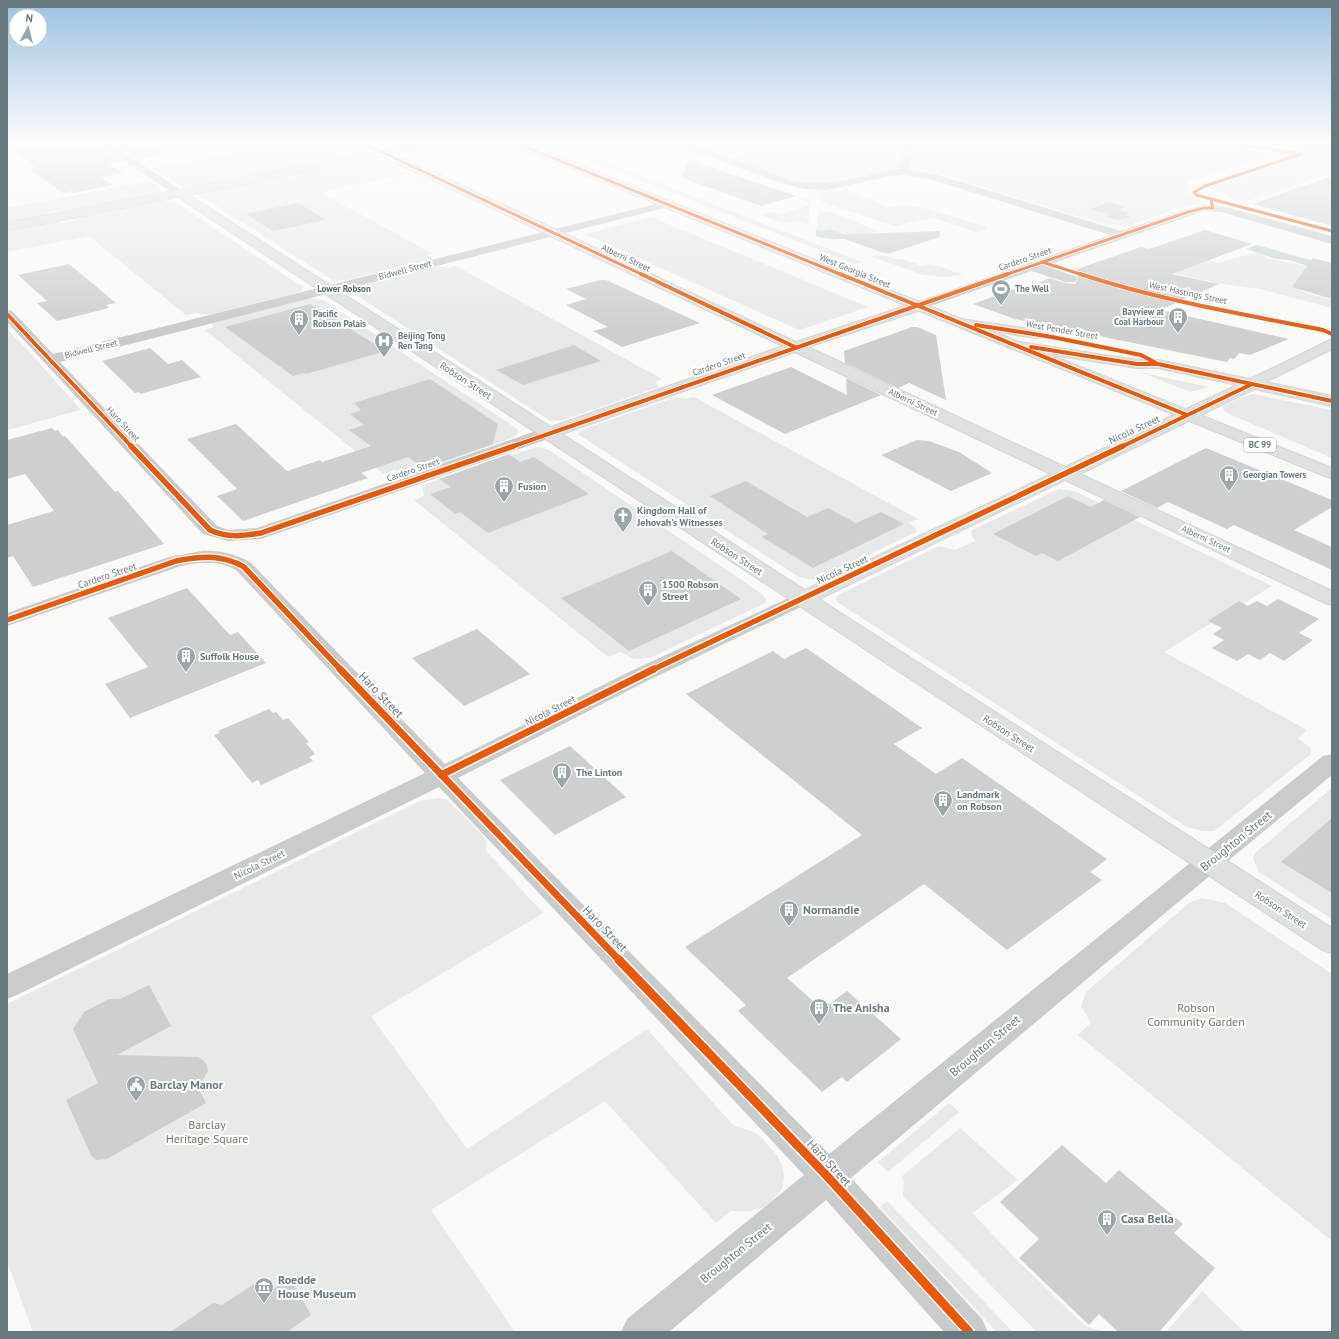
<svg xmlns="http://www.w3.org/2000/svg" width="1339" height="1339" viewBox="0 0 1339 1339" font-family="'PT Sans',sans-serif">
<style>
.built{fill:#e7e9e8}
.green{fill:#e8eae6}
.water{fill:#cbd5d6}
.building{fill:#ced0d0}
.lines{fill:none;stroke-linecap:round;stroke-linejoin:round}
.secondary-casing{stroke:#d4d5d5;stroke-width:2}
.highway-casing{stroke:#d4d5d5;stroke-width:2}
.street{fill:#cacccc;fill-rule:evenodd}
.secondary{fill:#dfe0e0;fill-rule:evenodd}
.highway{fill:#dfe0e0;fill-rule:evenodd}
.cycleway-far4-casing{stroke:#fff;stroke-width:4.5}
.cycleway-far3-casing{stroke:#fff;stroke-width:5.5}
.cycleway-far2-casing{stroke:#fff;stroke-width:8}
.cycleway-far1-casing{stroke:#fff;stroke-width:10}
.cycleway-casing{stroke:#fff;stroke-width:12}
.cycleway-far4{stroke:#e8590c;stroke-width:3}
.cycleway-far3{stroke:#e8590c;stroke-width:4}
.cycleway-far2{stroke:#e8590c;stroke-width:5.5}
.cycleway-far1{stroke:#e8590c;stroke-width:7}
.cycleway{stroke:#e8590c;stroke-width:9}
.labels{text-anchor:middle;stroke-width:4;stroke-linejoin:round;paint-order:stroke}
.far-street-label{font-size:9px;fill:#667a80;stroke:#fff}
.far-neighbourhood-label{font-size:9px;font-weight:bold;fill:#58676c;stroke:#fff}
.far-poi-label{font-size:9px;font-weight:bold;fill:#667a80;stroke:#fff;text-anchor:start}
.shield{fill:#fff;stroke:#94a2a6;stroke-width:1}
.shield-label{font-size:9px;font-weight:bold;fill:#667a80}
.street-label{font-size:10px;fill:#667a80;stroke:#fff}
.poi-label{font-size:10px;font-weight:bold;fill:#667a80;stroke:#fff;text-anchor:start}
.near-street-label{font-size:12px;fill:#667a80;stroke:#fff}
.near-poi-label{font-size:12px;font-weight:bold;fill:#667a80;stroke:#fff;text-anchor:start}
.near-park-label{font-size:12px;fill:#6d7965;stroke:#fff}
</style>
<rect width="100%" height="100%" fill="#f9f9f8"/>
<g class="built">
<path d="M288,143H347L363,152L357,154L290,168L283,167L270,169L272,171L269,172L191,187L181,186L151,168Z"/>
<path d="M913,143H1222L1282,152L1187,182V193L1206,203L1185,206L1131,225L1124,226L1106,224L1067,213L937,173L908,169Z"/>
<path d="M370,160L383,161L410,174L320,192L433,254L427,255L431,259L347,280L334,281L201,196L205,193L283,177L288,179L300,176L298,174Z"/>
<path d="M150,181L162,191L157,193L77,209H66L50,212L45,215L7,223V208Z"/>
<path d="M164,201H173L303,287V290L297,293L211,315L195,313L186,315L89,236L7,252V232L58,222L63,223L71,222L82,217Z"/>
<path d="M439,266L448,268L456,266L662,379L655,382L659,387L563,420L550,421L350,291L356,287Z"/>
<path d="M306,298L323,300L516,428L519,432L514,437L421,471L410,473L394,470L384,474L205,330L214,327L212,325L213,321Z"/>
<path d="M7,329L33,356L81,410L7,430Z"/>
<path d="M1253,394L1332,410V458L1229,414L1224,410L1223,406L1225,405L1245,396Z"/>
<path d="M676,397L685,399L694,397L918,519L909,523L915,527L916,532L818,579H808L799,577L579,435V432L582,430Z"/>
<path d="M533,448L540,447L549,450L762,594L766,599L765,603L650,658L634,659L620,652L608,657L414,500L424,496L423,489L426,484Z"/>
<path d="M1059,489L1074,491L1272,586L1164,652L1307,730L1298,738L1310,748L1311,754L1214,831H1202L1187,827L837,602L836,598L840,594L939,546L955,550L975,541L971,534L972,530Z"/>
<path d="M1332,788V919L1259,872L1253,858L1255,853Z"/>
<path d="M1202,898L1225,903L1332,974V1241L1078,1035L1091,1023L1081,1006L1086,992L1189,903Z"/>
</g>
<g class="green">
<path d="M546,143H557L862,262L854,264Z"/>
<path d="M784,143H898L903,145L901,169C878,170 857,179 835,182C799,188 764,170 731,158L782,146Z"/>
<path d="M914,143H945L933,148L936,154L925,157L931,159L926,161L934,163L920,167L910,165Z"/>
<path d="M1101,143H1154L1173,149L1150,156Z"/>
<path d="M1314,152L1323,155L1332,152V172L1244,202L1228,198L1226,194L1216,192L1210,187Z"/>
<path d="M1183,189L1190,191C1191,197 1197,198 1202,200L1189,203L1182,198L1170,193L1173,192L1170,191C1174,190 1178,190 1183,189Z"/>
<path d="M846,190L888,207L899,205L921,207L988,227L978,233L933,218L895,226L821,202L818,193Z"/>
<path d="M806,198L811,199L808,225L796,221L782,223L762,215L768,212L782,214L809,205L807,203L809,202L802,200Z"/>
<path d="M1128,204L1162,210L1133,221L1125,219L1130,217L1124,214L1118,209Z"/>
<path d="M1084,207L1109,214L1105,217L1119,220L1112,224L1067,213L1072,209Z"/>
<path d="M823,212H831L878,231L854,237L830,229L822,231L817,228L818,213Z"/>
<path d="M651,217L868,307L799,330L585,234Z"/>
<path d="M1173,250L1218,263L1257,252L1270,259L1307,266L1309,268L1298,277L1310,285L1300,291L1332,300V308L1260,289L1217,283L1160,270Z"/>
<path d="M882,255L897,259H902L922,266L930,264L936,265L963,275L943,277L920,274L870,256Z"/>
<path d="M7,346L66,411L7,427Z"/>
<path d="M1140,372L1209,387L1190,392Z"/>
<path d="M1149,654L1294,741L1201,817L1046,721Z"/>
<path d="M442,798L449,801L483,836L486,840V851L543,913L371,1016L467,1149L647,1029L733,1125L753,1132L761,1137L777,1155L783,1168L784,1177L782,1189L771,1202L762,1208L751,1211H731L716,1223L605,1101L431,1210L515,1332H33L7,1261V1004L422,800Z"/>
<path d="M1217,921L1310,988L1193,1097L1097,1023Z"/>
<path d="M949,1103L959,1112L888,1172L878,1162Z"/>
<path d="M960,1128L1018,1180L972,1213L1012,1255L1084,1325L1104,1332H1037L903,1196L904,1182L901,1177Z"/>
<path d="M887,1201L1013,1332H997L880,1207Z"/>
<path d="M1202,1291L1244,1332H1166Z"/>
</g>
<g class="water">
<path d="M1261,143H1332V152L1323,155L1299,149Z"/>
<path d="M1332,176V226L1253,204Z"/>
<path d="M1109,202L1124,207L1119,210L1129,213L1125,215L1131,217L1119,220L1105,217L1109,214L1091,209Z"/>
<path d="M816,229L822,231L830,229L851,237C840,240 827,240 816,236Z"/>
<path d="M1257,245L1324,264L1308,266L1289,260L1276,259L1246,249Z"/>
</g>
<g class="building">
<path d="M7,143H97L123,161L109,164L123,173L100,177L113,185L73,193L71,191L63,193L30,169L36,168L7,146Z"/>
<path d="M113,143H159L160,155L137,159Z"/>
<path d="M688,159L796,196L761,206L682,178Z"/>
<path d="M298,203L326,220L273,231L246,214Z"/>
<path d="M1205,230L1252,244L1172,274L1219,284L1160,310L1289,339L1250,355L1239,353L1234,359L1230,358L1227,362L1015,319L973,304L1014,289L1024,293L1029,286L1050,278L1065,283L1075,284L1078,278L1075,275L1068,272L1141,247L1149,249Z"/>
<path d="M939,231L940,237L887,254L836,236V235Z"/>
<path d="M1313,258L1332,263V299L1292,287Z"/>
<path d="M69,264L116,303L106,305L109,308L57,321L37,303L47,301L18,275Z"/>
<path d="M600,280H606L700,323L622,347L593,331L608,327L566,305L586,299L566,289Z"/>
<path d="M310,304L386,351L306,374L304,373L293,376L225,327Z"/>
<path d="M912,327H917L936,335L946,400L909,383L898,388L845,363L844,351Z"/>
<path d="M574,345L601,361L523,385L496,370Z"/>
<path d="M150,348L168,364L182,360L201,377L140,394L139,392L135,393L102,361Z"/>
<path d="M791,367L847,395L846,378L881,395L785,434L712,395Z"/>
<path d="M430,379L498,424L493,443L494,444L424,468L408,457L361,473L368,478L243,521L217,496L237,489L187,439L236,424L287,471L320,460L322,462L371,446L349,430L364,425L350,414L361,410L354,403Z"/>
<path d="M52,428L55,431L58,430L63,437L65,436L115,492L118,491L164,544L33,587L13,556L7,558V525L54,511L25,474L7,479V440Z"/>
<path d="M917,440L929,441L959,452L992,473L951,491L881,455Z"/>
<path d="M1206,448L1332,500V507L1294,530L1332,547V570L1234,525L1227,529L1168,502L1157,508L1121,491Z"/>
<path d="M509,454L520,462L534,457L589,494L488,533L460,512L455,514L430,494L451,487L439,479Z"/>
<path d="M746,481L807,517L828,508L856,523L881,512L904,524L813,568L762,537L768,534L710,496Z"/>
<path d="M1068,496L1091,507L1104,500L1140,517L1058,561L1042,553L1036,556L993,534Z"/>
<path d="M672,551L741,599L629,651L561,598Z"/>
<path d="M187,588L230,635L238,632L266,663L130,718L105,684L148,667L108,618Z"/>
<path d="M1278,599L1319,619L1299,633L1313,640L1284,661L1270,653L1260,660L1248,654L1237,661L1212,648L1224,640L1213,634L1222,628L1208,621L1239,601L1248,606L1257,601L1267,606Z"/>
<path d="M477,629L530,674L464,706L412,658Z"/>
<path d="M806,648L922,728L894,744L936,774L962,758L1107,859L1090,872L1102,880L1007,950L924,884L787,978L813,1001L829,1004L847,991L901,1039L847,1082L842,1077L822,1092L738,1011L746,1005L685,947L862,835L686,694L773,651L784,659Z"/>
<path d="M269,709L273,713L276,712L283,720L288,718L309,742L306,743L315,754L309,757L313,761L261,785L258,780L252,783L214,735L220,733L218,731Z"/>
<path d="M570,746L626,797L555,835L500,780Z"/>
<path d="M1332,818V893L1281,862Z"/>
<path d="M149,985L171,1026L117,1055L198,1057L203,1060L207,1065L208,1071L198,1087L206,1103L107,1159L96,1160L91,1155L66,1100L98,1083L73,1029L84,1012L109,999H120Z"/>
<path d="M1062,1145L1106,1183L1119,1170L1183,1224L1174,1233L1215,1268L1159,1332H1118L1099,1314L1089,1325L1019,1258L1039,1239L1000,1202Z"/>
<path d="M290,1278L311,1315L287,1332H170L213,1303L222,1305L257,1282L263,1296Z"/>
</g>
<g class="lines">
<g class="secondary-casing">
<g id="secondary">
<path d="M420,143H442L437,146L395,154L796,342L914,303L919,302L924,303L926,306L924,309L808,347L1065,467L1237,385L1158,368H1137L1013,349L1008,348L1006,345L1008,342L1013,341L1137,360H1158L1250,379L1332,339V349L1266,382L1332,396V406L1254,389L1080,474L1332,591V605L1325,603L1065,480L819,599L1332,928V953L1322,950L178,197L7,231V223ZM383,157L783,346L551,427L189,195ZM795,352L1051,474L805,590L562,434Z"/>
<path d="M961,319L1036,330L1041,331L1043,334L1041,337L1036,338L956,326L954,323L956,320Z"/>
</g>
</g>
<g class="highway-casing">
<path id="highway" d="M511,143H525L1332,468V479L512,145Z"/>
</g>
<g class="street">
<path d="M98,143H110L185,193L183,195H175Z"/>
<path d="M358,143H372L389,153L388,155H380Z"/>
<path d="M675,143H690L791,180C827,188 855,178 890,170L900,169L902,143H912L910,170L935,174L1121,231L1184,210L1204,205L1222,206L1332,236V244L1221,212L1204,211L1045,266L1075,276L1077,279L1075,282H1065L1032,271L919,310L914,309L912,306L914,303L1110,235L929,179L905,175L890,176L827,190L805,189L784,184L676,145Z"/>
<path d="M668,201L672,202L674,204L672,206L60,362L217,526L229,530L257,528L542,429L548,428L554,429L556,433L554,437L261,539L229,541L203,534L7,322V310L12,311L53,354Z"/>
<path d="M202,551C220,550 236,554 251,563L445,764L629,672L795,595L802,593L809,595L812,599L809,603L645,682L458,778L829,1154L1323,756L1332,754V775L1183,898L851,1178L982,1319L988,1332H944L826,1200L669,1332H621L627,1319L804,1175L439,787L17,995L7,999V974L425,773L237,571C219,560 201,562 181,566L7,626V613L169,557Z"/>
</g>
<use href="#secondary" class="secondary"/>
<use href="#highway" class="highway"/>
<g class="cycleway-far4-casing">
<g id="cycleway-far4">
<path d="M363,143L643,275"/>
<path d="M516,143L842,275"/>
<path d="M1230,143L1301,154L1205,186L1194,192L1196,195L1332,231"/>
<path d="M1042,262L1083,275"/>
<path d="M1005,275L1188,212L1204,208H1213L1211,200"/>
</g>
</g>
<g class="cycleway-far3-casing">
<g id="cycleway-far3">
<path d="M641,274L795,347"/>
<path d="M840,274L1187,415"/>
<path d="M1080,274C1159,300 1241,314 1323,330L1332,334"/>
<path d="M7,314L132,447"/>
<path d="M976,325L1052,337L1141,355L1156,363"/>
<path d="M1031,347L1137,364H1158L1332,401"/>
<path d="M511,447L1008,274"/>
<path d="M1121,447L1252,384"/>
</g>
</g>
<g class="cycleway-far2-casing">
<g id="cycleway-far2">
<path d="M131,446L210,530C227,538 243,536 261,533L514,446"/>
<path d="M7,620L176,561C200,556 222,554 244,567L341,670"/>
<path d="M652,670L1123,446"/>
</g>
</g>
<g class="cycleway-far1-casing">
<g id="cycleway-far1">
<path d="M340,669L620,961"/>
<path d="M441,775L654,669"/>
</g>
</g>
<g class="cycleway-casing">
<path id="cycleway" d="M619,960L827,1176L969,1332"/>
</g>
<use href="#cycleway-far4" class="cycleway-far4"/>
<use href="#cycleway-far3" class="cycleway-far3"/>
<use href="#cycleway-far2" class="cycleway-far2"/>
<use href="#cycleway-far1" class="cycleway-far1"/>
<use href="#cycleway" class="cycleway"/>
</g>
<linearGradient id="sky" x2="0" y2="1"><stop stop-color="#9cc1e1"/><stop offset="0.43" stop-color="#fcfcfc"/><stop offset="1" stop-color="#fcfcfc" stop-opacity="0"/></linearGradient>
<rect width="1339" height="331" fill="url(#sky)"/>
<defs>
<g id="stadium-pin" transform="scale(1)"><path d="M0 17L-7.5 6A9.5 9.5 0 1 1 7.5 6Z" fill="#99a6aa" stroke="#fff"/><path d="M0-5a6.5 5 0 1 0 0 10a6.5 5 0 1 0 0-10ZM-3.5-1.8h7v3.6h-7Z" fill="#fff"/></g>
<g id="building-pin" transform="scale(1)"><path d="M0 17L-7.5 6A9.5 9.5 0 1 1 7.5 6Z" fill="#99a6aa" stroke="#fff"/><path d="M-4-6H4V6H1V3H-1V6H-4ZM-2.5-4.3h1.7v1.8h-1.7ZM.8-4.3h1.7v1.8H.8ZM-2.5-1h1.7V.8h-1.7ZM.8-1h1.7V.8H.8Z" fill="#fff"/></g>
<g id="hospital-pin" transform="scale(1)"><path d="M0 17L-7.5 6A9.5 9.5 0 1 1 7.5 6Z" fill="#99a6aa" stroke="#fff"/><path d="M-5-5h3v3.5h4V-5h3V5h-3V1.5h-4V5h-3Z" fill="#fff"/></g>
<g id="church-pin" transform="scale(1)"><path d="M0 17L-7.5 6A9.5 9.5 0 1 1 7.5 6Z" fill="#99a6aa" stroke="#fff"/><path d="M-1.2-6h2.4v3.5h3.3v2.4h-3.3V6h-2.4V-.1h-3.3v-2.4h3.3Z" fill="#fff"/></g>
<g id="civic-pin" transform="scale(1)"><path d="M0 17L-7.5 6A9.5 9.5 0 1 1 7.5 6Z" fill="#99a6aa" stroke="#fff"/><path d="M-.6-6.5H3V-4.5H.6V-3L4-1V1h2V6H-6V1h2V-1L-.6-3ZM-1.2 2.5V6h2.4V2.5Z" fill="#fff"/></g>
<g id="museum-pin" transform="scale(1)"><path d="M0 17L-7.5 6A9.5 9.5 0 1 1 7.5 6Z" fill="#99a6aa" stroke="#fff"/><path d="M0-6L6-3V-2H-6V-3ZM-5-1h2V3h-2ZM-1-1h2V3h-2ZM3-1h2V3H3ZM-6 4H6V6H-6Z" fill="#fff"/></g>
</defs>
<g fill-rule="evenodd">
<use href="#stadium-pin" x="1001" y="289"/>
<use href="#building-pin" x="1178" y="317"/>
<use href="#building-pin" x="299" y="319"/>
<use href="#hospital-pin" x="384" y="341"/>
<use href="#building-pin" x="1229" y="475"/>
<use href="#building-pin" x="504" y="486"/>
<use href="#church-pin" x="623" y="516"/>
<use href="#building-pin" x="648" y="590"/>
<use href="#building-pin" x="186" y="656"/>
<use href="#building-pin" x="562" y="772"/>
<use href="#building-pin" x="943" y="800"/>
<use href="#building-pin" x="789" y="910"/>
<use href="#building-pin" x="819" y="1008"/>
<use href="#civic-pin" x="136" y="1085"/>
<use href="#building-pin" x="1107" y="1219"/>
<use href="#museum-pin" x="264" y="1287"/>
</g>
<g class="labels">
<g class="far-street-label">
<text transform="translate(626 258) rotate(25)" y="3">Alberni Street</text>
<text transform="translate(1025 259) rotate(-19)" y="3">Cardero Street</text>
<text transform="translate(405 270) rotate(-15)" y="3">Bidwell Street</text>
<text transform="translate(855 271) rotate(22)" y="3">West Georgia Street</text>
<text transform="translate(1188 293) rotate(12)" y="3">West Hastings Street</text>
<text transform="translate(1062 330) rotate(10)" y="3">West Pender Street</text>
<text transform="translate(91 349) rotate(-14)" y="3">Bidwell Street</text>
<text transform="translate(719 364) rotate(-19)" y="3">Cardero Street</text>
<text transform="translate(913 402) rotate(25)" y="3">Alberni Street</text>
<text transform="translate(123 424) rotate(47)" y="3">Haro Street</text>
<text transform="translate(413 470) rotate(-19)" y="3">Cardero Street</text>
<text transform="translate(1206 539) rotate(25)" y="3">Alberni Street</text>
</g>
<g class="far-neighbourhood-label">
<text x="344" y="292">Lower Robson</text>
</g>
<g class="far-poi-label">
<text x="1015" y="292">The Well</text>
<text x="1164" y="315" text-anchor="end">Bayview at<tspan x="1164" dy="10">Coal Harbour</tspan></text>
<text x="313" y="317">Pacific<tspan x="313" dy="10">Robson Palais</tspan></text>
<text x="398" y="339">Beijing Tong<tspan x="398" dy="10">Ren Tang</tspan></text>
<text x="1243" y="478">Georgian Towers</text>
</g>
<rect class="shield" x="1244" y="438" width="32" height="14" rx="3"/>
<g class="shield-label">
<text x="1260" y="448">BC 99</text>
</g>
<g class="street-label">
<text transform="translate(466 380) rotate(33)" y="4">Robson Street</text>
<text transform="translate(1134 429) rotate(-25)" y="4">Nicola Street</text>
<text transform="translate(737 556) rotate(33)" y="4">Robson Street</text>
<text transform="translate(842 569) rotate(-25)" y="4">Nicola Street</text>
<text transform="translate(107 575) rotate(-19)" y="4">Cardero Street</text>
<text transform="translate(550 710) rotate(-27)" y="4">Nicola Street</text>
<text transform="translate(1009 733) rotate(33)" y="4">Robson Street</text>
<text transform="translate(259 864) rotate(-26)" y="4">Nicola Street</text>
<text transform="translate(1281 909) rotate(33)" y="4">Robson Street</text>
</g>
<g class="poi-label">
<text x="518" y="490">Fusion</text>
<text x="637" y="514">Kingdom Hall of<tspan x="637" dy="12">Jehovah's Witnesses</tspan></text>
<text x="662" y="588">1500 Robson<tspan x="662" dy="12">Street</tspan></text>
<text x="200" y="660">Suffolk House</text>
<text x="576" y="776">The Linton</text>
<text x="957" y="798">Landmark<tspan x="957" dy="12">on Robson</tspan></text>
</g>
<g class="near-street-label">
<text transform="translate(381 695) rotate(46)" y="4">Haro Street</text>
<text transform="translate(1236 841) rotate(-39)" y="4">Broughton Street</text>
<text transform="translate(605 929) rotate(46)" y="4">Haro Street</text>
<text transform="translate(985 1046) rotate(-40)" y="4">Broughton Street</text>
<text transform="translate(829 1163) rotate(47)" y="4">Haro Street</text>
<text transform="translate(736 1253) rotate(-39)" y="4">Broughton Street</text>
</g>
<g class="near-poi-label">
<text x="803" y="914">Normandie</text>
<text x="833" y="1012">The Anisha</text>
<text x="150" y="1089">Barclay Manor</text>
<text x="1121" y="1223">Casa Bella</text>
<text x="278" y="1284">Roedde<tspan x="278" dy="14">House Museum</tspan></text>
</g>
<g class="near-park-label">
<text x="1196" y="1012">Robson<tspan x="1196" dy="14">Community Garden</tspan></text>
<text x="207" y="1129">Barclay<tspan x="207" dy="14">Heritage Square</tspan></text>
</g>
</g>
<rect width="1339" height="1339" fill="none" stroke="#667a80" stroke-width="16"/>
<g transform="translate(28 28) rotate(7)"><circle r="19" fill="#ffffff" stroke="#c2cacc"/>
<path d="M0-3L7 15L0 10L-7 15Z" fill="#99a6aa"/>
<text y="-6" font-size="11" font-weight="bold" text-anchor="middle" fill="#667a80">N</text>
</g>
</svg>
